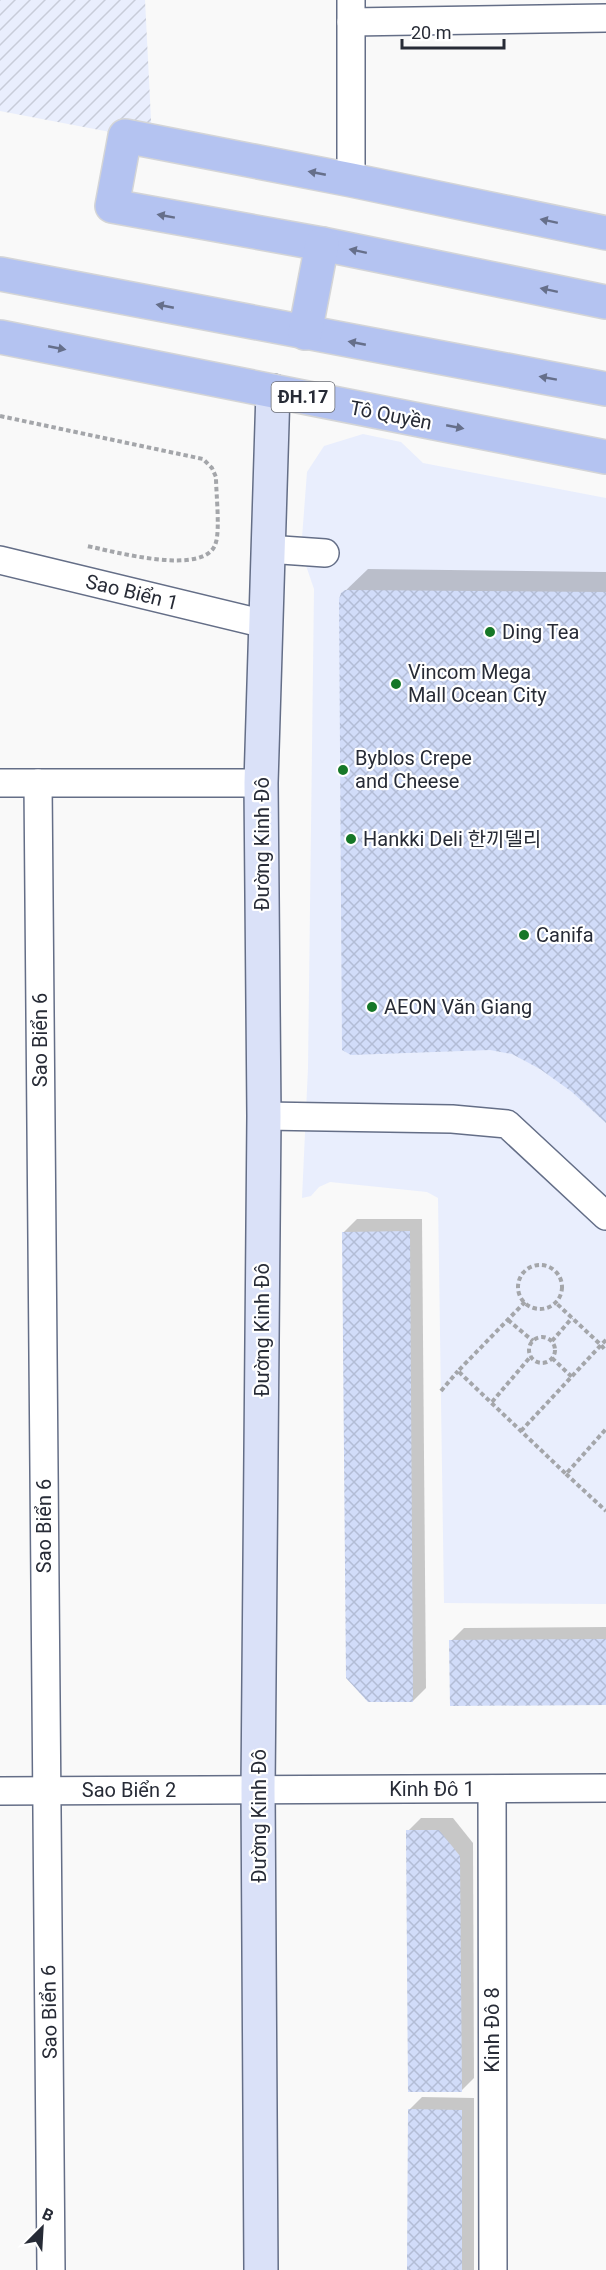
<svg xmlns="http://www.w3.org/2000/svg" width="606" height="2270" viewBox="0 0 606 2270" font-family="Roboto,'Noto Sans KR',sans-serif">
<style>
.built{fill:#e9eefd}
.industrial{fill:url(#industrial-furrows)}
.shadow{fill:#0003}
.building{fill:url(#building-cross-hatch)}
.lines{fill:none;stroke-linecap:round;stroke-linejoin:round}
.street-casing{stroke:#646e87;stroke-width:30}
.secondary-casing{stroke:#646e87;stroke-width:36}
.primary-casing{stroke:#d4d5d7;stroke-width:36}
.path{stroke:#a4a6aa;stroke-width:4;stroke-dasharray:4.5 3;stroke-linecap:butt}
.street{stroke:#fff;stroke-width:27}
.secondary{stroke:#dae1f8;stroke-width:33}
.primary{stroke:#b4c3f1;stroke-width:33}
.oneway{fill:#666f8a}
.poi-dot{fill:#167727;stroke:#fff;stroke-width:2}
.labels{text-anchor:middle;stroke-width:4.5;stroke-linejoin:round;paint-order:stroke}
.shield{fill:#fff;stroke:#686b72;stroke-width:1.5}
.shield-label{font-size:18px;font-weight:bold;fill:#272b36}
.street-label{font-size:20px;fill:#272b36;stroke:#fff}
.poi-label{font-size:20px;fill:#272b36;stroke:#fff;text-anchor:start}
</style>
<defs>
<pattern id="industrial-furrows" width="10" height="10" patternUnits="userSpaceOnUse" patternTransform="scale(1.5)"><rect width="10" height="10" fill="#e9eefd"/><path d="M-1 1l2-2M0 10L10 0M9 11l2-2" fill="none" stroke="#c8ccd9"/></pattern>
<pattern id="building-cross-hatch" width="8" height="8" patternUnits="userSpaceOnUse" patternTransform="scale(1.5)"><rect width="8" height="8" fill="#d1dcf9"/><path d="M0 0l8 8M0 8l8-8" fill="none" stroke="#b3bdd6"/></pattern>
</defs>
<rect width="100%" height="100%" fill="#f9f9f9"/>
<path class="built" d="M363,434L401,442L423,463L606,498V1604L444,1603L438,1198L427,1192L330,1182L319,1187L311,1196L302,1198L308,1068L314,589L301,551L307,472L324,446Z"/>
<path class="industrial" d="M0,0H145L152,140L0,111Z"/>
<g class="shadow">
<path d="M368,569L606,572V1121L342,594Z"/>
<path d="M357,1219H422L426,1688L413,1701L344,1232Z"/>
<path d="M606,1627V1703L451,1641L464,1628Z"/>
<path d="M421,1818H453L473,1843L474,2078L461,2091L408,1831Z"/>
<path d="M422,2097L474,2098V2270H409V2110Z"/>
</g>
<g class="building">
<path d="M345,590L606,592V1123L572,1092L540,1069L512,1054L490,1050L351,1055L342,1050L339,599L341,593Z"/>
<path d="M410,1231L413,1702H368L346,1678L342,1232Z"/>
<path d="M606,1639V1705L450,1706L449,1640Z"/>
<path d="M406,1830H439L460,1856L462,2092H408Z"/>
<path d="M408,2109L462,2110V2270H407Z"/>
</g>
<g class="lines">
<g class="street-casing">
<g id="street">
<path d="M351,22L606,18"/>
<path d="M351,180V0"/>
<path d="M267,549L325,553"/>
<path d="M0,560L265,624"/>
<path d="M0,783H261"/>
<path d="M38,783L51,2270"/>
<path d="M264,1116L452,1119L507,1124L606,1216"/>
<path d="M492,1789L493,2270"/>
<path d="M0,1791L606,1788"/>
</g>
</g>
<g class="secondary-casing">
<path id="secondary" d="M261,2270L258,1789L264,1116L261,783L273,391"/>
</g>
<g class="primary-casing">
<g id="primary">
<path d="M606,233L351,180L125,136L112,206L322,244L606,302"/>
<path d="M0,274L606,389"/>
<path d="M305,333L322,244"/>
<path d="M0,337L606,457"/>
</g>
</g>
<g class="path">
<path d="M0,416L203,459L212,468L216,477C216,493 220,528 216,542C208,578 112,551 87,546"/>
<circle cx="540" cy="1287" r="22"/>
<path d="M525,1302L458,1371L566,1474L606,1429"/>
<path d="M508,1320L533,1341"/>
<circle cx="542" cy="1350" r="13"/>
<path d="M606,1340L601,1345L606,1351"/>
<path d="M552,1341L572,1318"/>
<path d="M552,1358L572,1377"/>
<path d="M441,1391L458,1371"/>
<path d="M492,1402L531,1356"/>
<path d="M521,1431L601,1345L555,1302"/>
<path d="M566,1474L606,1511"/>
</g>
<use href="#street" class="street"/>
<use href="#secondary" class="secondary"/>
<use href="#primary" class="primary"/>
</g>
<defs><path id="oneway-solid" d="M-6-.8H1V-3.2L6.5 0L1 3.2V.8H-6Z" transform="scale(1.5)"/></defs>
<g class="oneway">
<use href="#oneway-solid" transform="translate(317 173) rotate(-169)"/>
<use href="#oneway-solid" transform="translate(166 216) rotate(-170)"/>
<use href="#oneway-solid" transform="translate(549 221) rotate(-168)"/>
<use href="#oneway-solid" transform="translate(358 251) rotate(-168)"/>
<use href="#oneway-solid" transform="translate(549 290) rotate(-168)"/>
<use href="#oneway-solid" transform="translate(165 306) rotate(-169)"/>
<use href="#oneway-solid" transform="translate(357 343) rotate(-169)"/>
<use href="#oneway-solid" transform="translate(57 348) rotate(11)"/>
<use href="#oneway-solid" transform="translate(548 378) rotate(-170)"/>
<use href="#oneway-solid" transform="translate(455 427) rotate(11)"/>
</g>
<g class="poi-dot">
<circle cx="490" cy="632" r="6"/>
<circle cx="396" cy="684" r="6"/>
<circle cx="343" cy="770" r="6"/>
<circle cx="351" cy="839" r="6"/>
<circle cx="524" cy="935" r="6"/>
<circle cx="372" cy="1007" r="6"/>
</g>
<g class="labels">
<rect class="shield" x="271.5" y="382" width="63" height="30" rx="4.5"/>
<g class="shield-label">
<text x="303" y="403">ĐH.17</text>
</g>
<g class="street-label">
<text transform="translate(391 415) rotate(11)" y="7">Tô Quyền</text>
<text transform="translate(132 592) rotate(14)" y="7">Sao Biển 1</text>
<text transform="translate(262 844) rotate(-90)" y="7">Đường Kinh Đô</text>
<text transform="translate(40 1040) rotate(-90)" y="7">Sao Biển 6</text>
<text transform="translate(262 1330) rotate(-90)" y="7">Đường Kinh Đô</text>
<text transform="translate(44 1526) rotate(-90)" y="7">Sao Biển 6</text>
<text x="432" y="1796">Kinh Đô 1</text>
<text x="129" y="1797">Sao Biển 2</text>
<text transform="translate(259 1816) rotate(-90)" y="7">Đường Kinh Đô</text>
<text transform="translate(49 2012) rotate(-91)" y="7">Sao Biển 6</text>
<text transform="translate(492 2030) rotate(-90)" y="7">Kinh Đô 8</text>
</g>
<g class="poi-label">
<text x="502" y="639">Ding Tea</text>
<text x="408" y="679">Vincom Mega<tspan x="408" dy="23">Mall Ocean City</tspan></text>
<text x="355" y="765">Byblos Crepe<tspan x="355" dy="23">and Cheese</tspan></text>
<text x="363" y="846">Hankki Deli 한끼델리</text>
<text x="536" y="942">Canifa</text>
<text x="384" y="1014">AEON Văn Giang</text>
</g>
</g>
<g transform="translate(42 2228) rotate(24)" stroke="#ffffff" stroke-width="4.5" paint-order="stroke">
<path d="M0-4.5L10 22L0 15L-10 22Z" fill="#272b36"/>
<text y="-9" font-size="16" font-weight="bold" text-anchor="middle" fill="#272b36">B</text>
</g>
<path d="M402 39v9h102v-9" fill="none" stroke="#272b36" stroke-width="3"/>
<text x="411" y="39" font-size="18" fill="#272b36" stroke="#ffffff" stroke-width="4.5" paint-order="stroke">20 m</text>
</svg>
